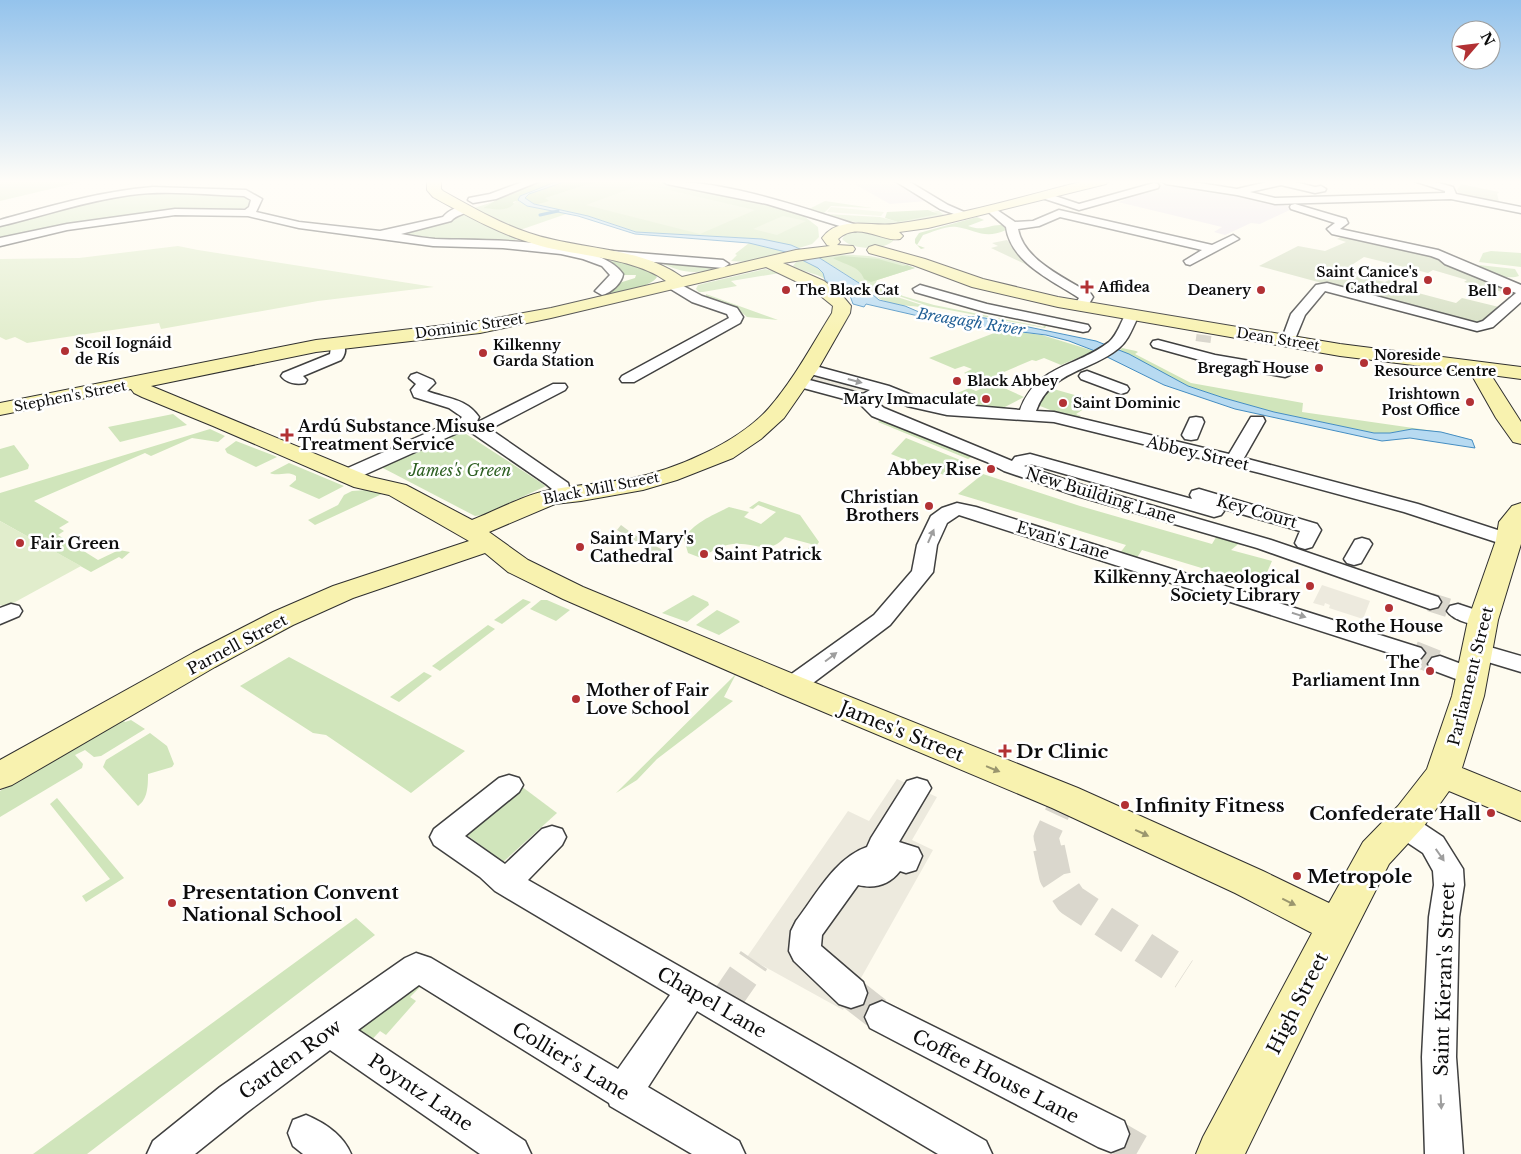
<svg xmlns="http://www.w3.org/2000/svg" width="1521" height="1154" viewBox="0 0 1521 1154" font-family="'Libre Baskerville',serif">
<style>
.industrial{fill:#eae2eb}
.green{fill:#d0e5bb}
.forest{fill:#b4d59c}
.cemetery{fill:#d4dec1}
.pitch{fill:#e1edcc}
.plaza{fill:#edeade}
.water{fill:#b7daf1;stroke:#448dc2}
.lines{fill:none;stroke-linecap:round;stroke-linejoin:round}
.stream{stroke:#448dc2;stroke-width:3}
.street-tunnel-far3{stroke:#dad7cd;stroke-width:15;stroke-dasharray:15 8;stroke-linecap:butt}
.street-tunnel-far2{stroke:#dad7cd;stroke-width:19;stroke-dasharray:19 10;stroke-linecap:butt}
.street-tunnel-far1{stroke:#dad7cd;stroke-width:25;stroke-dasharray:25 12;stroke-linecap:butt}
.street-tunnel{stroke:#dad7cd;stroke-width:32;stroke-dasharray:32 16;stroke-linecap:butt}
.street-casing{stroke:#404040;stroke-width:3}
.secondary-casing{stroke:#2f2f2f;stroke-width:2}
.street{fill:#fff;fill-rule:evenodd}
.secondary{fill:#f8f2af;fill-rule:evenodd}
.oneway{fill:#9e9e9e}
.oneway2{fill:#9a966e}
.poi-dot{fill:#b23134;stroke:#fff;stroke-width:2}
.labels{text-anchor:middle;stroke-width:5;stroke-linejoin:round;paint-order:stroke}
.far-poi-label{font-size:14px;font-weight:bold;fill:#0d0d0d;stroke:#fff;text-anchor:start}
.far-street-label{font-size:14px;fill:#0d0d0d;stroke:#fff}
.far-water-label{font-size:15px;font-style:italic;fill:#215f95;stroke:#fff}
.poi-label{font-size:16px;font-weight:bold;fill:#0d0d0d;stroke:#fff;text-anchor:start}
.street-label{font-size:16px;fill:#0d0d0d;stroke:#fff}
.park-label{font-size:16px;font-style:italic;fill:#2e6023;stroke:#fff}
.near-street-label{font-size:19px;fill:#0d0d0d;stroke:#fff}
.near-poi-label{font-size:19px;font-weight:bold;fill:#0d0d0d;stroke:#fff;text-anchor:start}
</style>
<rect width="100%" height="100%" fill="#fefbef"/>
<g class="industrial">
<path d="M849,181H896L927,201L890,204Z"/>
<path d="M1165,184H1168V186L1259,198L1294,208L1260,224L1251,223L1225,235L1214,232L1222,227L1118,202L1125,200L1120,198Z"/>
</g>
<g class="green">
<path d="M0,181H84L0,201Z"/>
<path d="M567,181H653L727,194L800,213L818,227L819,237L812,244L799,248L762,239L636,232L588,216L534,204Z"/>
<path d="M160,192L244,195L252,200V206L238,210L181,209L0,241V225L118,195Z"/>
<path d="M518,200L527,206L566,214L520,230L474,208L493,202L483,208L505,209Z"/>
<path d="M825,201L872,208L831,206L824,213L826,214L880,217L898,222L936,212L928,210L939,211L944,215C901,231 850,226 809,209Z"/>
<path d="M464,213L514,237L516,240C476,247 432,240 392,233L421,229Z"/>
<path d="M860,231L893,238V241C882,251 852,250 842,239L846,234Z"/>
<path d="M749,243L786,252L746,262L731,261L737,255L735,254Z"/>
<path d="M1491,251L1521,253V267L1479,262L1483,253Z"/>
<path d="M833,255C865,254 885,257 915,268L877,280L875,285L891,295L922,305L921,307C904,305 870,305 870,283L863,285L818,257Z"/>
<path d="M808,260L835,274L829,283C821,273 804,273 793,266L796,262Z"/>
<path d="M656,261L720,268C690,275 684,273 656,261Z"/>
<path d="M1479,265L1515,269L1519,276C1509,280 1485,274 1479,265Z"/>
<path d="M765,269L780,273L731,281L737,286L703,292H699L696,289L698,285L702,284Z"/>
<path d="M879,283L903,296L934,305L1043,327L1047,324L1045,328L928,306L893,294L878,285Z"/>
<path d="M706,294L778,320L747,317L734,306L706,297Z"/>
<path d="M1002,330L1042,335L1094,351L1061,365L1044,358L1036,361L1032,360L983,381L964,373L972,369L964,366L955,369L929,358Z"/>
<path d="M1122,348L1136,351L1138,352L1135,354L1191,383L1303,403L1302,412L1441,432L1473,440L1412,429L1390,433H1374L1274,412L1224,398L1188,386L1120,350Z"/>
<path d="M993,383L1024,397L1001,409L932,404L969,388L976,391Z"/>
<path d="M1050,388L1096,401L1076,414L1081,416L1076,420L1040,406L1037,401Z"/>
<path d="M173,414L187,425L120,442L108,427Z"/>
<path d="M885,418L975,455L968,459L878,422Z"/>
<path d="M210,429L225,436L218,442L192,438L151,456L145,453L34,501L69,522L59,528L64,531L58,535L98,560L119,550L130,552L122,559L119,557L91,572L0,521V493Z"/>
<path d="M457,431L463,432L546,486L483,515L475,516L381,467Z"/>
<path d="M906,438L965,462L959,466L965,469L956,477H949L891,454Z"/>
<path d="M236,441L275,456L277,457L256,467L227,453L225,449Z"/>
<path d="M14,445L29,465L28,469L0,478V449Z"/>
<path d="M289,463L344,486L319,499L289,486L296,480V476C287,470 278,477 270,473Z"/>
<path d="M983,474L1080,506L1212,544L1218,534L1242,541L1231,550L1272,561L1261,586L1142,550L1136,559L1120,553L1126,545L958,494Z"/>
<path d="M367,490L384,493L315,525L308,520L338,505L344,495L352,491Z"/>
<path d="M759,501L800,515L819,542L805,562L801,560L811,544L785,537C768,556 756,542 733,544C720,545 711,552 701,558L688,553L684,539C693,523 713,515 729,507L749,512L744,517L761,524L776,512L758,505L753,509L749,508Z"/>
<path d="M693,595L708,602L709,605L687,622L662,613Z"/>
<path d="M523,599L531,602L502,624L494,620Z"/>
<path d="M541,600H547L570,610L556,621L530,609Z"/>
<path d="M717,610L738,620L740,622L719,635L696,625Z"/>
<path d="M488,625L495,629L440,671L432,666Z"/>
<path d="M289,657L465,751L411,793L326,735L313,733L240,686Z"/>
<path d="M424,672L432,676L399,702L390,697Z"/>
<path d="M736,674L724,697L733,701L657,759L637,780L616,793Z"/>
<path d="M122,719L125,722L131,720L145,729L101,756L94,757L85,750L75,755L83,764L82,768L0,817V791Z"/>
<path d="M150,733L167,746L174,764L172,767L148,774C148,785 148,799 138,806L103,767L106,760Z"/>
<path d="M521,786L557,813L503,862L463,832Z"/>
<path d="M57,798L124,878L86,902L82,896L110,879L50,804Z"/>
<path d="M356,918L375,935L104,1141L87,1154H33Z"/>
<path d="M417,984L421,986L410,997L416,1001L386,1035L380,1031L365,1047L357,1029Z"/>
</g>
<g class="forest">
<path d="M543,181H604L585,185L545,198L549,201C545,202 539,204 535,204C526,203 527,198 513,202L514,204C506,212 493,209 483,208L506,194Z"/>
<path d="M928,210L938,214L898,222L885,218L887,212Z"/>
<path d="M977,217L984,220L968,226C985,232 988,224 1003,225L1006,230C984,240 977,230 957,227C947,225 932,232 923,235L917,245L925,248L921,249L915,243V239L919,233Z"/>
<path d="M842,256L878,259L903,266L907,265L915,268L871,282L864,279C859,265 844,265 833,258Z"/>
<path d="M615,261C627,263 649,267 657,277C651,287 617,294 605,293L619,283L635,278L636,275H624L606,262Z"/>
</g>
<g class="cemetery">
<path d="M1461,184L1499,192L1497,194L1500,205L1461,196L1457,190Z"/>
<path d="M1345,235L1435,255L1517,293L1514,295L1464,282L1467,280L1433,270L1428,273L1364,257L1347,268L1375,276L1371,279L1385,282L1389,280L1409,285L1403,289L1456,303L1462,298L1499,307L1477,325L1259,266L1298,246L1325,251L1346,242L1337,239Z"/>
<path d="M1007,240L1019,255L1042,272L991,248L998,246L992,243Z"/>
<path d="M621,525L633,534L661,549L663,558L617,530Z"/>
</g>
<g class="pitch">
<path d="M643,184L755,210L700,234L586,205Z"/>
<path d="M831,207L884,212L881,216L827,212Z"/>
<path d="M783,216L806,221L777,235L753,229Z"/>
<path d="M178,246L198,250L434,287L318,301L161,329L159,323L27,343L15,337L6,340L0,337V259L79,258Z"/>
<path d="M0,521L81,566L6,607L0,605Z"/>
</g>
<g class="plaza">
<path d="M813,373L863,388L872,387L867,396L856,395L859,391L819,381L816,384L809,382Z"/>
<path d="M1322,585L1370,601L1363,619L1329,608L1330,605L1325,603L1324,606L1313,603Z"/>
<path d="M897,779L937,797L912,840L933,850L843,1010L747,957L848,811L869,821Z"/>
</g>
<path class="water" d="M558,181H567L529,194L525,198L534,204L588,216L636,232L762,239L791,245L818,257L859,283L879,300L905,306L919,312L985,318L1096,341L1129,354L1188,386L1224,398L1274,412L1374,433H1390L1412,429L1441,432L1472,440L1475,448L1410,438L1382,441L1235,409L1164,385L1095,351L1069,341L1046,335L949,323L866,304L864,307L853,304L849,293L829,283L825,280L823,273L818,268L786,252L749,243L635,234L578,216L527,206L518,200L520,196Z"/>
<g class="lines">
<path class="stream" d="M540,215L558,211"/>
<path class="street-tunnel-far3" d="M1203,342L1204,335"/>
<path class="street-tunnel-far2" d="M1430,602L1458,611"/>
<g class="street-tunnel-far1">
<path d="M1413,653L1440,664"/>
<path d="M1049,849L1046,837L1059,809"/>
</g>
<g class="street-tunnel">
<path d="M1049,848L1055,876L1071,900L1184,974"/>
<path d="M851,993L882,1017"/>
<path d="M725,1002L754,960"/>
<path d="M1111,1134L1146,1154"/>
</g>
<g class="street-casing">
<g id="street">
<path d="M525,181H540L496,199L473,203L468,200L469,198L490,194Z"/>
<path d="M662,181C727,181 798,206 860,226L862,228L856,231L767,204L667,184Z"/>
<path d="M895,181H908L948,205L971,215L965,218L940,209Z"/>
<path d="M1161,181H1187L1237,189L1271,181H1291L1315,187L1321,186L1326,189L1325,191L1315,193L1281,185L1250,192L1275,198L1445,193V191L1414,181H1432L1453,187L1456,194L1521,207V213L1451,199L1275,204L1237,195L1166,184Z"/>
<path d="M1154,183L1158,184L1159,186L1158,188L1079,210L1042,198L1041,196L1046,193L1079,204Z"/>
<path d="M153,187L246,190L262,199L256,212L299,222L380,231L443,217C449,210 459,205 469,207L471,209C465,215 457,214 451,221L401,234C413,236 424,238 435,239C480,241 596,236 623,274C622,283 611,293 602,295L595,291L610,275L602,266L583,259L561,254L503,248L433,246L299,228L248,216L175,215L67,230L0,246V238L67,224L175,209L245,210L249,207L251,200L244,196C206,195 167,190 130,195C85,201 43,216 0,226V220C51,206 101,191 153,187Z"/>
<path d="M1295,204L1346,219L1348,223L1340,229L1438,250L1521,285V302L1493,327L1477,331L1325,291L1305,315L1293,344H1283L1281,341L1291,314L1316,285L1327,283L1477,323L1483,321L1516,293L1445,264L1439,259L1431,256L1332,234L1327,229L1335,223L1291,209L1290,207L1291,205Z"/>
<path d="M991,206L1015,222L1033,221L1059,210L1212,245L1233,235L1239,239L1190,265L1186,264L1184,261L1202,250L1060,217L1039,226L1018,229C1024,261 1066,278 1091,294L1093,297L1086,309L1081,310L1074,306L1079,298C1052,280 1011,263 1006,227L985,209Z"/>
<path d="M612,251L723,260L729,264L723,268L608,258L606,255L608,252Z"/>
<path d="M674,281L702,296L737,308L743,317L740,323L634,382H622L620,379L622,376L729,318L727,314L692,302L669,288L667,285L669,282Z"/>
<path d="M920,285L987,304L1088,325L1090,328L1088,331L1083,332L985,312L915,292L913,289Z"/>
<path d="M1132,311L1139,315C1133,326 1129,340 1119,348C1090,372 1051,370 1036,411L1054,412L1229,454L1251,417H1263L1265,421L1244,458L1418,504L1516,536L1519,540L1516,544L1509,546L1502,544L1404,512L1260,473L1054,422L947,415L907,406L884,395L875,401L884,408L1012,461L1015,457L1030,454L1192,499L1190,495L1192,491L1199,489L1317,524L1321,530L1312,547L1305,549L1298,547L1295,543L1300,531L1221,508L1224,511L1221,515L1214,517L1030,464L1024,466L1088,487L1271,540L1438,597L1441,602L1438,607L1430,609L1257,548L1074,495L1004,471L987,462L872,416L859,403L792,385L790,382L792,379L798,377L863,394L870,390L803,372L800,369L803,366L808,364L889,386L929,402L1020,410C1037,364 1076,368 1109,342C1118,334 1121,321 1127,312Z"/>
<path d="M335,339C346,341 348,352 341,360L303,376L307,380L305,383C297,385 286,383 281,376L283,373L330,354L331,347L328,343L330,340Z"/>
<path d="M1158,340L1215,355L1285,367L1290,369L1293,372L1290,375L1285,377L1214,364L1153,347L1151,344L1153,341Z"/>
<path d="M1087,371L1127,386L1129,389L1127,392L1121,394L1081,379L1079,376L1081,373Z"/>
<path d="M417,373L433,380L435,383L427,391C447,399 466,398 479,417L476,423L553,384H565L567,387L565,390L490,429L568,483L571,495L569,499L562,501L555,499L552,489L546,484L472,433L464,430L355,479L348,481L341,479L339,475L341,471L447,424L458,421L462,417L449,408L414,397L411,390L416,384L409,378L411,375Z"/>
<path d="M1196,417L1202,418L1204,422L1197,439L1191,440L1185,439L1182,435L1190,418Z"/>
<path d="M957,503L976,507L1421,648L1425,653L1421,658L1413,661L1405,658L959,515L947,523L937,545L933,572L890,625L801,692L792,694L783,692L780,686L783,680L874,615L912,571L917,545L931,516L942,508Z"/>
<path d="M1362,538L1369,540L1372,544L1361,563L1354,565L1347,563L1344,559L1355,540Z"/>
<path d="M11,604L19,606L22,611L19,616L0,624V608Z"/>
<path d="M1458,604L1491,615L1494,620L1491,625C1480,628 1453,621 1447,611L1450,606Z"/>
<path d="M1476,643L1521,656V672L1468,656L1464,651L1468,646Z"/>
<path d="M1440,656L1480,671L1484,677L1480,683L1472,685L1432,670L1428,664L1432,658Z"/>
<path d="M509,775L519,778L523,785L519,792L465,836L505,864L542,829L552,826L562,829L566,837L562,845L528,880L986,1141L992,1154H938L697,1011L648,1087L739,1141L745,1154H692L610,1106L609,1103L419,985L358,1030L525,1141L531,1154H480L330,1050L246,1113L195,1154H147L153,1141L220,1087L405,958L416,953L431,958L618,1069L670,995L495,891L480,877L434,845L430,837L434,829L499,778Z"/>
<path d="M917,778L927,781L931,788L899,842L918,848L922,856L916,870L906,873L900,871C889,885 875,889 858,885L822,935L821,946L863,982L867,993L863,1004L851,1008L839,1004L794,961L789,951L791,931L796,921C816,895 835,858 867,847L871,838L907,781Z"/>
<path d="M1403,814L1413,817L1443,837L1463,869L1464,885L1459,917L1456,1057L1463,1154H1425L1422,1057L1429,917L1434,885L1433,871L1423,853L1393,833L1389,825L1393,817Z"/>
<path d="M882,1001L1124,1121L1129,1134L1124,1147L1111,1152L1098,1147L870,1028L865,1017L870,1006Z"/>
<path d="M306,1115C325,1123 343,1135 351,1154H303L293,1146L288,1133L293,1120Z"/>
</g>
</g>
<g class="secondary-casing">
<g id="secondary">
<path d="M427,181H441V189L443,191C470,206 499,223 529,233C578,250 639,246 682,277L796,250L830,246L827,245L822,238C838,215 871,227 894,224C958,216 1021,197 1084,181H1108L1106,184L928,228L899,232L903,236L900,239C884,243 858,220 838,239L840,242L837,245L853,246L855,249L853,252L783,263L824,281L841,294L851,306L850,313L818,369L784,418L761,439L733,458L677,480L643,490L581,501L555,504L489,532L528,560L583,587L803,678L1078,788L1263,871L1329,903L1363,842L1398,806L1427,769L1452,696L1468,620L1496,540L1499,522L1512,506L1521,503V544L1498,620L1484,696L1462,768L1521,792V821L1449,791L1424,826L1389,864L1316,1008L1245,1154H1196L1203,1137L1312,933L1235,893L1052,808L781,694L563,599L508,572L485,553L353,598L293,625L215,667L12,785L0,789V760L193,653L273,612L333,586L469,541L389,495L354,487L213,426L142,397L134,393L131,389L0,415V403L316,340L480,321L551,308L666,281C635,258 578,256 541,246C503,236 467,216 433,197L427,190ZM766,267L812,289L833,306L832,313C812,345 794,379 769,408C738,443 675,470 629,479C603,483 576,485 550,490C526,494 495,511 472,520L406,485L371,477L151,386L316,352L480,333L551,318Z"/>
<path d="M875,245L925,259L983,279L1058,297L1340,344L1521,367V379L1491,375L1521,422V444L1513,442L1496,418L1470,372L1340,356L1058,307L972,287L913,265L869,253L867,250L869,247Z"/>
</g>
</g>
<use href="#street" class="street"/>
<use href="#secondary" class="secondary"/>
</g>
<defs><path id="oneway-solid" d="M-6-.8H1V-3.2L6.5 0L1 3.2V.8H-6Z" transform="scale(1.25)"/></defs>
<g class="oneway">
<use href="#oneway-solid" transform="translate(855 381) rotate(15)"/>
<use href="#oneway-solid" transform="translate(931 536) rotate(-66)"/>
<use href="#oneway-solid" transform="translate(1299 615) rotate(18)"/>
<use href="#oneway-solid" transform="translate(831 657) rotate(-37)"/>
<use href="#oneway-solid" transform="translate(1440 855) rotate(55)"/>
<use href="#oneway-solid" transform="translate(1441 1102) rotate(87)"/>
</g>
<g class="oneway2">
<use href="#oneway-solid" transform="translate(993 769) rotate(22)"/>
<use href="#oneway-solid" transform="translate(1142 833) rotate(25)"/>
<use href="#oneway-solid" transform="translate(1289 902) rotate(26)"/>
</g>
<linearGradient id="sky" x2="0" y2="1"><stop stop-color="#94c3ec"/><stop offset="0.53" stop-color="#fffdf8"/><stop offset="1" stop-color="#fffdf8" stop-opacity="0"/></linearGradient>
<rect width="1521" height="343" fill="url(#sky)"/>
<g class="poi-dot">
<circle cx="1428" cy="280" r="5"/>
<path d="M1084.5 279.5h5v5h5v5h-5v5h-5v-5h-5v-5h5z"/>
<circle cx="786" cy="290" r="5"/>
<circle cx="1261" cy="290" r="5"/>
<circle cx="1507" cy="291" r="5"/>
<circle cx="65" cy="351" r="5"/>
<circle cx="483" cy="353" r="5"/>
<circle cx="1364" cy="363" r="5"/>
<circle cx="1319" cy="368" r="5"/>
<circle cx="957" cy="381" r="5"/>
<circle cx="986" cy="399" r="5"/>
<circle cx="1470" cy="402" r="5"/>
<circle cx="1063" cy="403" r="5"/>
<path d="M284.5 427.5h5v5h5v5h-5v5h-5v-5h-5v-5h5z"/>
<circle cx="991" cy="469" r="5"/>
<circle cx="929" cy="506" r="5"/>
<circle cx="20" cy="543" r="5"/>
<circle cx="580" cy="547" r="5"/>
<circle cx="704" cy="554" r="5"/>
<circle cx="1310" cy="586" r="5"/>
<circle cx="1389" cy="608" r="5"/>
<circle cx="1430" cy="671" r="5"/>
<circle cx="576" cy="699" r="5"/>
<path d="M1002.5 743.5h5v5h5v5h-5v5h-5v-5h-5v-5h5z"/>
<circle cx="1125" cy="805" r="5"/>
<circle cx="1491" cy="813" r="5"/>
<circle cx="1297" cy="876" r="5"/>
<circle cx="172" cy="903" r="5"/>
</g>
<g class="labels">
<g class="far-poi-label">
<text x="1418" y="277" text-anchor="end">Saint Canice's<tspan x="1418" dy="16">Cathedral</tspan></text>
<text x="1098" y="292">Affidea</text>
<text x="796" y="295">The Black Cat</text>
<text x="1251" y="295" text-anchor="end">Deanery</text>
<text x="1497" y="296" text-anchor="end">Bell</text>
<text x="75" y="348">Scoil Iognáid<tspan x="75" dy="16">de Rís</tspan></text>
<text x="493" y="350">Kilkenny<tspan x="493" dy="16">Garda Station</tspan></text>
<text x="1374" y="360">Noreside<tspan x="1374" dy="16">Resource Centre</tspan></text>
<text x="1309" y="373" text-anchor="end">Bregagh House</text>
<text x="967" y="386">Black Abbey</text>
<text x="1460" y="399" text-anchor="end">Irishtown<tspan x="1460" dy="16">Post Office</tspan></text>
<text x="976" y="404" text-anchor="end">Mary Immaculate</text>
<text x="1073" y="408">Saint Dominic</text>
</g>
<g class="far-street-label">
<text transform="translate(469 326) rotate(-8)" y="5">Dominic Street</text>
<text transform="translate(1278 339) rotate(9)" y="5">Dean Street</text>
<text transform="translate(70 396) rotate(-11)" y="5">Stephen's Street</text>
<text transform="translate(601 488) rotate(-11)" y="5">Black Mill Street</text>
</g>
<g class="far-water-label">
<text transform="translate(971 322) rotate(9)" y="5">Breagagh River</text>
</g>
<g class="poi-label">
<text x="298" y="432">Ardú Substance Misuse<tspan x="298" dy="18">Treatment Service</tspan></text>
<text x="981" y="475" text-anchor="end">Abbey Rise</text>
<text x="919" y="503" text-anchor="end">Christian<tspan x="919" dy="18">Brothers</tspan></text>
<text x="590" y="544">Saint Mary's<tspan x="590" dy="18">Cathedral</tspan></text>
<text x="30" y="549">Fair Green</text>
<text x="714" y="560">Saint Patrick</text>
<text x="1300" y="583" text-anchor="end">Kilkenny Archaeological<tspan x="1300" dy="18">Society Library</tspan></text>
<text x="1389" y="632" text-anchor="middle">Rothe House</text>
<text x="1420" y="668" text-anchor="end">The<tspan x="1420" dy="18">Parliament Inn</tspan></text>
<text x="586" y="696">Mother of Fair<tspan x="586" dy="18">Love School</tspan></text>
</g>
<g class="street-label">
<text transform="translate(1198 453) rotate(13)" y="6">Abbey Street</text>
<text transform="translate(1101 495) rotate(17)" y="6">New Building Lane</text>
<text transform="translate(1257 511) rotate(16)" y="6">Key Court</text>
<text transform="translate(1063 540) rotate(17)" y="6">Evan's Lane</text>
<text transform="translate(237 644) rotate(-28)" y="6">Parnell Street</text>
<text transform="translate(1470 676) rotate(-76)" y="6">Parliament Street</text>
</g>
<g class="park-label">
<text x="460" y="476">James's Green</text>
</g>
<g class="near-street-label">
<text transform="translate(902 731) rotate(22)" y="7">James's Street</text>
<text transform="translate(1444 979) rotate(-88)" y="7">Saint Kieran's Street</text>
<text transform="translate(712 1002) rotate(30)" y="7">Chapel Lane</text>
<text transform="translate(1297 1003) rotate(-63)" y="7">High Street</text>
<text transform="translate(290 1059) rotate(-36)" y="7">Garden Row</text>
<text transform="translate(571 1061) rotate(31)" y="7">Collier's Lane</text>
<text transform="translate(996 1076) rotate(27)" y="7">Coffee House Lane</text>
<text transform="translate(421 1092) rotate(34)" y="7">Poyntz Lane</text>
</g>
<g class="near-poi-label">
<text x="1016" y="758">Dr Clinic</text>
<text x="1135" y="812">Infinity Fitness</text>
<text x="1481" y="820" text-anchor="end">Confederate Hall</text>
<text x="1307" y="883">Metropole</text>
<text x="182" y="899">Presentation Convent<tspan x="182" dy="22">National School</tspan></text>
</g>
</g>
<g transform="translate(1476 45) rotate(62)"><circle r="24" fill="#ffffff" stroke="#9e9e9e"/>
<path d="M0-4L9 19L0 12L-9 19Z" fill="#b23134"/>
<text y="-8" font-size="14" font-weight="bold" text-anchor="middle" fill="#0d0d0d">N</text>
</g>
</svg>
